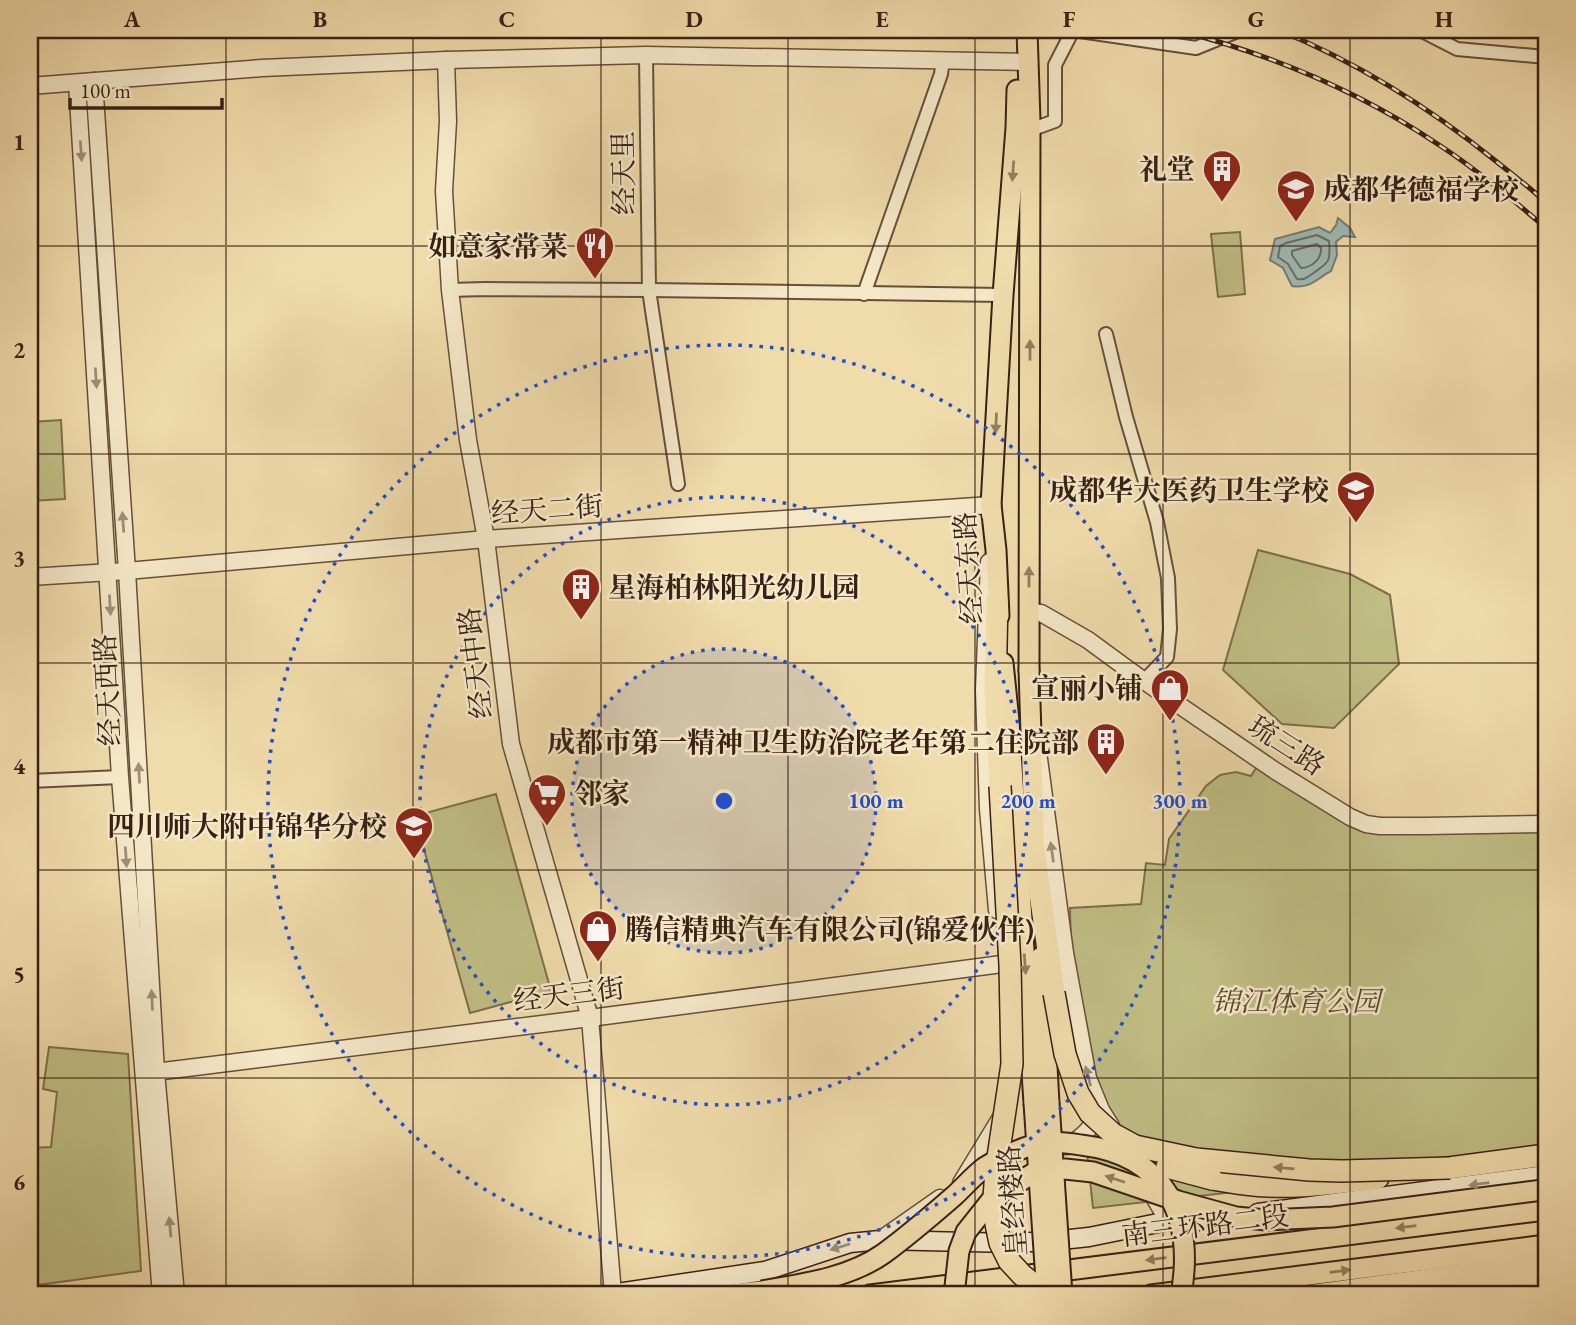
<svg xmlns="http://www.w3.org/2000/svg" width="1576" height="1325" viewBox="0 0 1576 1325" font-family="'EB Garamond','Noto Serif SC',serif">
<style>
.green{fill:#c0be84;stroke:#7c6f4c;stroke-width:2}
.water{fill:#9eb9b3;stroke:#767c74;stroke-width:2}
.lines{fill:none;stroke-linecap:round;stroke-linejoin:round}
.shore{stroke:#6c6c64;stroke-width:2}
.minor-casing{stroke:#674f3a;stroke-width:16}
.tertiary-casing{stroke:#674f3a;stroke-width:19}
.secondary-casing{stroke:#392015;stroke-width:21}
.primary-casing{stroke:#392015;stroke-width:23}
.trunk-casing{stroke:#392015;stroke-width:23}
.motorway-casing{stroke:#392015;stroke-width:24}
.minor{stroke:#f5e8c8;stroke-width:12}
.tertiary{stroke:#f5e8c8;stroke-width:16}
.secondary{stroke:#f5e8c8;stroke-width:18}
.primary{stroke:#f0dbaa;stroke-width:19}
.trunk{stroke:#f0dbaa;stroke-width:19}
.motorway{stroke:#f0dbaa;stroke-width:21}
.rail-casing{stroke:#392015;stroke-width:5}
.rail{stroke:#f5e8c8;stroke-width:2.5;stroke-dasharray:8;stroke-linecap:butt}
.trunk-bridge-casing{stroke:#392015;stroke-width:23;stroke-linecap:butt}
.motorway-bridge-casing{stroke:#392015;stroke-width:24;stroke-linecap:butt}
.trunk-bridge{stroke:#f0dbaa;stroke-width:19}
.motorway-bridge{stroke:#f0dbaa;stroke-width:21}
.oneway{fill:#a08e77}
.oneway2{fill:#947e60}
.grid{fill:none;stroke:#392015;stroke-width:2;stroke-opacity:0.55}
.ring{fill:none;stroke:#1d4ed8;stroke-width:3.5;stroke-dasharray:3.5 7}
.labels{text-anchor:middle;stroke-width:5;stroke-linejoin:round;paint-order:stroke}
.poi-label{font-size:28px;font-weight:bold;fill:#392015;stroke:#f5e8c8;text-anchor:end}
.street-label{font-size:28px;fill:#392015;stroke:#f5e8c8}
.park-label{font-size:28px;font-style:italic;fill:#5b4831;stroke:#f5e8c8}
.centre{fill:#1d4ed8;stroke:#f5e8c8;stroke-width:3.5}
.ring-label{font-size:21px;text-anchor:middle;font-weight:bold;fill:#1d4ed8;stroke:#f5e8c8;stroke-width:5;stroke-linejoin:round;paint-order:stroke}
.neatline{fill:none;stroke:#392015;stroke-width:2.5}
.grid-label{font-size:23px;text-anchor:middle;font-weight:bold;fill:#392015}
</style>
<rect width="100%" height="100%" fill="#f0dbaa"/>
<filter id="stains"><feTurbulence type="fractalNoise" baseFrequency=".00286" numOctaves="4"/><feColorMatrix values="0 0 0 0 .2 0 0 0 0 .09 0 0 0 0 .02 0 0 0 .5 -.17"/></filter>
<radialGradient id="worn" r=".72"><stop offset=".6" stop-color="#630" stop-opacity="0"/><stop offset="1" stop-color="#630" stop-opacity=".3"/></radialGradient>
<g class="green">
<path d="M1240,232L1245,294L1218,297L1211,234Z"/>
<path d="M61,420L65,499L30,501V422Z"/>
<path d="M1258,550L1350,574L1390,595L1399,664L1334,728L1282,724L1223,670Z"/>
<path d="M1258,765L1340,820L1355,828L1377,832L1546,831V1157L1093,1208L1073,1024L1070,908L1141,904L1146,863L1165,865L1169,839L1206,786L1220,775L1236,772L1251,776Z"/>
<path d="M496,794L551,991L470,1013L420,835L429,812Z"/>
<path d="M49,1047L128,1054L141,1271L30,1286V1148L51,1147L57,1092L43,1089Z"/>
</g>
<path class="water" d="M1338,218L1350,228L1355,237L1343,236L1336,242L1337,255L1331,271C1316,279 1310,289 1292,286L1283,268L1270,260L1275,239L1319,227L1330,233L1336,225Z"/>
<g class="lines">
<g class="shore">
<path d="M1317,235L1329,241C1331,264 1328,262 1312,274C1306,278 1305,280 1297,279L1288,264L1278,257L1280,246L1286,243Z"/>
<path d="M1317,244L1321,248C1322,259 1311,268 1301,268L1292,255V251Z"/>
</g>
<g class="minor-casing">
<g id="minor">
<path d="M1420,30L1457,49L1546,57"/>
<path d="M646,55L649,290L678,484"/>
<path d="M1030,130L1055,121V65L1073,30L1196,48L1240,30"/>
<path d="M450,290L485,289L649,290L1003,295"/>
<path d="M864,294L941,74L943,60"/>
<path d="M1106,334L1126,417L1157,522L1168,578L1170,629L1167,657L1144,681"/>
<path d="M30,781L120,777"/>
</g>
</g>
<g class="tertiary-casing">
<g id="tertiary">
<path d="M446,60L448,121L444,191L450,290L468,440L486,539L511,744L590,1018L613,1294"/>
<path d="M94,81L127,571L156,1072L176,1295"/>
<path d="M77,83L120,777L161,1295"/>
<path d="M30,86L262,68L446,60L646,55L1029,62"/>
<path d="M989,562L984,690L988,809L997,910"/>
<path d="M30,577L127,571L486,539L991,505L990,515"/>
<path d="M1029,612L1041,613L1088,640L1144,681L1274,770L1350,817L1366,824L1380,826H1426L1546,824"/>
<path d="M1039,759L1065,953L1088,1078L1101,1110L1111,1126"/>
<path d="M147,1073L590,1018L1002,964"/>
<path d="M1067,1146C1085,1136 1091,1128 1101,1110"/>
<path d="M961,1183L1000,1119"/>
<path d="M1148,1187L1168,1221"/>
<path d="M880,1240L940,1198"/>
</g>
</g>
<g class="secondary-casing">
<g id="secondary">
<path d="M1258,1213L1546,1175"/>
<path d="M604,1295L765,1271L850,1243L880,1240L1013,1243L1052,1241L1089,1237L1168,1221L1190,1222L1230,1217"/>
<path d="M1529,1295L1546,1293"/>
</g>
</g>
<g class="primary-casing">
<g id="primary">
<path d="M1027,30L1030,121L1029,670"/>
<path d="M991,505L1003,295L1016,128L1017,90"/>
</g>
</g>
<g class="trunk-casing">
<g id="trunk">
<path d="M991,505L996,550L999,616"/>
<path d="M1003,663L1009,721L1034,1103"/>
<path d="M1029,670L1035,864"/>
<path d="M1041,957L1049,1103"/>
<path d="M724,1295L762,1291"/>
<path d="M870,1295L1546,1210"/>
<path d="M1151,1295L1546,1245"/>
<path d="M1308,1295L1546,1263"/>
</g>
</g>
<g class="motorway-casing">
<g id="motorway">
<path d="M997,600L995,692L1000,786"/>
<path d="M1034,850L1054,993"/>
<path d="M1434,1170L1546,1155"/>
<path d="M1212,1179C1223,1181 1234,1183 1245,1184C1289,1190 1334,1183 1378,1178"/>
<path d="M1404,1295L1546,1275"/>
</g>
</g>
<use href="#minor" class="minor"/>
<use href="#tertiary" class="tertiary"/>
<use href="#secondary" class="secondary"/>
<use href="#primary" class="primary"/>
<use href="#trunk" class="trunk"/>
<use href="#motorway" class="motorway"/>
<g class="rail-casing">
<g id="rail">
<path d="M1177,30C1269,54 1357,90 1436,143C1475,168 1511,198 1546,228"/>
<path d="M1278,30C1357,62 1430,108 1497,162C1513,175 1531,188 1546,203"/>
</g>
</g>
<use href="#rail" class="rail"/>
<g class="trunk-bridge-casing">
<g id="trunk-bridge">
<path d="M1034,1103L1047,1295"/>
<path d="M1049,1103L1062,1295"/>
<path d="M762,1291C802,1284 849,1278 883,1254C908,1236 931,1216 954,1196C964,1187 974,1175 985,1167C996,1160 1011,1153 1024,1148C1044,1140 1061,1142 1081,1145C1166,1155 1195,1217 1181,1295"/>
<path d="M954,1295L959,1251L966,1232L993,1198L1032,1174L1065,1169L1093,1172L1178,1201L1236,1217L1266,1220L1333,1217L1543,1190"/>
</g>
</g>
<g class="motorway-bridge-casing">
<g id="motorway-bridge">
<path d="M1000,786L1010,965L1012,1064L996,1170L994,1198L996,1224L1000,1243L1009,1261L1022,1275L1047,1295"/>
<path d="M1054,993L1065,1054L1078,1093L1090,1113L1113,1134L1135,1146L1196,1159L1309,1170L1342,1171L1450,1168"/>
<path d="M1167,1167L1212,1179"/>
</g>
</g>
<use href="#trunk-bridge" class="trunk-bridge"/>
<use href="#motorway-bridge" class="motorway-bridge"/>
</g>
<defs><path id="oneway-solid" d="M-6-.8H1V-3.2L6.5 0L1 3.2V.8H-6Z" transform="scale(1.75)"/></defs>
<g class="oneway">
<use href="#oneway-solid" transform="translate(81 151) rotate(86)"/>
<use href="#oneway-solid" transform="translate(96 378) rotate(86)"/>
<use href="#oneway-solid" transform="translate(123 522) rotate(-94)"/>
<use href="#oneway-solid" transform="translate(110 605) rotate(87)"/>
<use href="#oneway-solid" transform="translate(139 773) rotate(-93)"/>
<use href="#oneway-solid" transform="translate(1052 852) rotate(-98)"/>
<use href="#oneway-solid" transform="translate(126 857) rotate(86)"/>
<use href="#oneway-solid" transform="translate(152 1000) rotate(-93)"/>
<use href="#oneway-solid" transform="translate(1088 1076) rotate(-105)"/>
<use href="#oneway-solid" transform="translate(1479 1184) rotate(173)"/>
<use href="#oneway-solid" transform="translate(170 1227) rotate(-95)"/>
<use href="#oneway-solid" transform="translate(840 1247) rotate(163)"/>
</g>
<g class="oneway2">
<use href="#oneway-solid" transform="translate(1013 171) rotate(94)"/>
<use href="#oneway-solid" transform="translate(1030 350) rotate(-90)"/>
<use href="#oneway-solid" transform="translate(996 423) rotate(93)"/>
<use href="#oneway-solid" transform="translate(1029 577) rotate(-90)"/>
<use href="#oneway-solid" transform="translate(1025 964) rotate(86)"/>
<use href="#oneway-solid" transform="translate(1284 1168) rotate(-175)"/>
<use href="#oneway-solid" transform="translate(1115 1179) rotate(-162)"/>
<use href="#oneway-solid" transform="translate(1406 1227) rotate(173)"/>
<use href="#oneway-solid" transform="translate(1156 1259) rotate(173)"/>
<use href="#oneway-solid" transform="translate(1340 1271) rotate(-7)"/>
</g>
<path class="grid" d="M226,30V1295M413,30V1295M601,30V1295M788,30V1295M975,30V1295M1163,30V1295M1350,30V1295M30,246H1546M30,454H1546M30,663H1546M30,870H1546M30,1078H1546"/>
<circle cx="724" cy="801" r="152" fill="#1d4ed8" fill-opacity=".12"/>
<g class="ring">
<circle cx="724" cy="801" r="152"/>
<circle cx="724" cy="801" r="304"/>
<circle cx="724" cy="801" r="456"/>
</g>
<defs>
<g id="building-pin" transform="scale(2.0125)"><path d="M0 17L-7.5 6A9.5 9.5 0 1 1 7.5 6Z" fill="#8f2418" stroke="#f5e8c8"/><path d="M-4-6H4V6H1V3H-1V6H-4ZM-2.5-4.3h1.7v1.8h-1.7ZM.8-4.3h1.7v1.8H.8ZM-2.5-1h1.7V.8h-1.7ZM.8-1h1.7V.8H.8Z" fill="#fff"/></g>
<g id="school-pin" transform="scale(2.0125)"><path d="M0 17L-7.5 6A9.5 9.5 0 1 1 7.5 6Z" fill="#8f2418" stroke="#f5e8c8"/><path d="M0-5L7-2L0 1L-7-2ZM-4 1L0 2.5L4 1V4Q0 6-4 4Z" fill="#fff"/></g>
<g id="restaurant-pin" transform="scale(2.0125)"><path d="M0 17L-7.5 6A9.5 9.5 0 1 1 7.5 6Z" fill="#8f2418" stroke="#f5e8c8"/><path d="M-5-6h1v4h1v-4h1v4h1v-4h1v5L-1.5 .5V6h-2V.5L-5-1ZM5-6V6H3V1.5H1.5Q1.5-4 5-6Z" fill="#fff"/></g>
<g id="university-pin" transform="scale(2.0125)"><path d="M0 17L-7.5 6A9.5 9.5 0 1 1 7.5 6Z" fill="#8f2418" stroke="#f5e8c8"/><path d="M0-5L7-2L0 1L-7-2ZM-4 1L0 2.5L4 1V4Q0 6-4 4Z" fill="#fff"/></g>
<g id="shop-pin" transform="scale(2.0125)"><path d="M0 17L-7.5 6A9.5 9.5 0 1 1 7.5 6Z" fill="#8f2418" stroke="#f5e8c8"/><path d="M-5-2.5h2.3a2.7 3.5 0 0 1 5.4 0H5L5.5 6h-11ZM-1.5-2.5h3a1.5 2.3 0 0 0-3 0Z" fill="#fff"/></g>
<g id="supermarket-pin" transform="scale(2.0125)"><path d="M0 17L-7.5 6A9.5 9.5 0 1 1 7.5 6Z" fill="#8f2418" stroke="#f5e8c8"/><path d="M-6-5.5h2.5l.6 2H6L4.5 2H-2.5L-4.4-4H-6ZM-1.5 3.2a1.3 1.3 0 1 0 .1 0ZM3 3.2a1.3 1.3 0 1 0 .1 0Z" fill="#fff"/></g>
</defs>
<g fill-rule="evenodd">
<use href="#building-pin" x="1222" y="169"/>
<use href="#school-pin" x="1296" y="189"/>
<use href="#restaurant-pin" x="595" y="246"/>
<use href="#university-pin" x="1356" y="490"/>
<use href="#building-pin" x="581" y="587"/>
<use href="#shop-pin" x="1170" y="688"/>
<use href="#building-pin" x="1106" y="742"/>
<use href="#supermarket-pin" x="547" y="793"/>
<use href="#school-pin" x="414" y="826"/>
<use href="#shop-pin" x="598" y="929"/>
</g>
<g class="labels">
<g class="poi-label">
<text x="1195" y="179">礼堂</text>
<text x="1323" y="199" text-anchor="start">成都华德福学校</text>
<text x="568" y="256">如意家常菜</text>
<text x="1329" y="500">成都华大医药卫生学校</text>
<text x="608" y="597" text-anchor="start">星海柏林阳光幼儿园</text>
<text x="1143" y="698">宣丽小铺</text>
<text x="1079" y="752">成都市第一精神卫生防治院老年第二住院部</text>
<text x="574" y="803" text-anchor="start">邻家</text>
<text x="387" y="836">四川师大附中锦华分校</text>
<text x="625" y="939" text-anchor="start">腾信精典汽车有限公司(锦爱伙伴)</text>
</g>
<g class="street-label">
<text transform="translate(623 173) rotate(-91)" y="10">经天里</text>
<text transform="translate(547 509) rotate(-4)" y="10">经天二街</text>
<text transform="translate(968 568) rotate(-94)" y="10">经天东路</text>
<text transform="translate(475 663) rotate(-97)" y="10">经天中路</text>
<text transform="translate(107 690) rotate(-93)" y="10">经天西路</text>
<text transform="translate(1287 745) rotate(33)" y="10">琉三路</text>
<text transform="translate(569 994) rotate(-7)" y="10">经天三街</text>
<text transform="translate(1012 1201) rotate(-94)" y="10">皇经楼路</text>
<text transform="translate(1205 1225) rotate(-7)" y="10">南三环路二段</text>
</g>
<g class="park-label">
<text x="1296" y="1011">锦江体育公园</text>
</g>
</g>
<circle cx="724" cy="801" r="10" class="centre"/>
<g class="ring-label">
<text x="876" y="808">100 m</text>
<text x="1028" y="808">200 m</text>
<text x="1180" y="808">300 m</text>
</g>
<rect width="1576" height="1325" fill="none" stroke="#f0dbaa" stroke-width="77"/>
<path d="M70 98v10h152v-10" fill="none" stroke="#392015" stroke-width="3.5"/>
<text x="80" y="98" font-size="21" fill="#392015" stroke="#f5e8c8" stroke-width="5" paint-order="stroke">100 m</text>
<rect x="38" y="38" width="1500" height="1248" class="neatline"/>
<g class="grid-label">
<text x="132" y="27">A</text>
<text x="320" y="27">B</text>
<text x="507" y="27">C</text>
<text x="694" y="27">D</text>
<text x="882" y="27">E</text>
<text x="1069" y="27">F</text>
<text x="1256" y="27">G</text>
<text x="1444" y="27">H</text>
<text x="19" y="150">1</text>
<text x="19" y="358">2</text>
<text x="19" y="566">3</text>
<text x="19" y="774">4</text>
<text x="19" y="982">5</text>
<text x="19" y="1190">6</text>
</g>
<rect width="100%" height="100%" filter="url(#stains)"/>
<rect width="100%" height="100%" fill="url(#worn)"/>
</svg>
